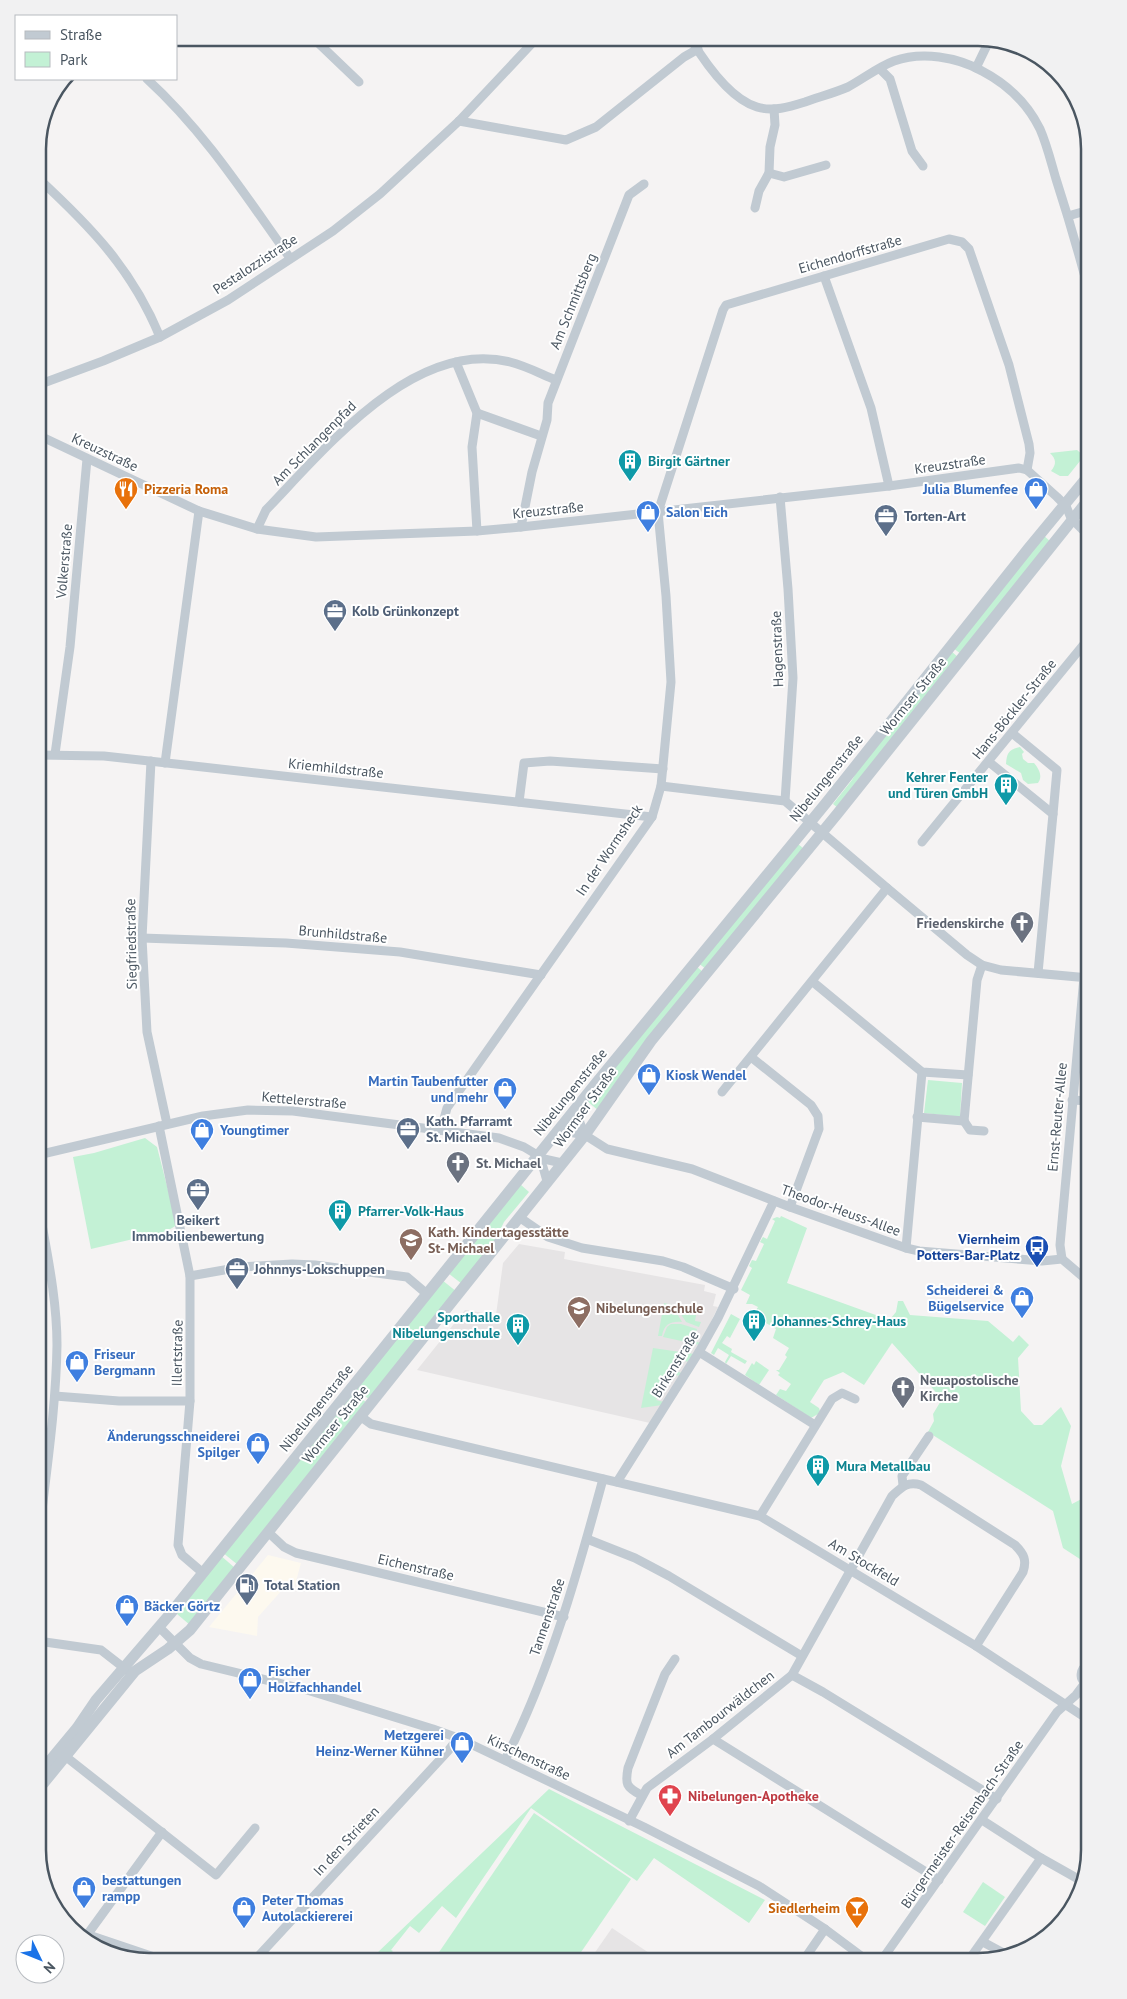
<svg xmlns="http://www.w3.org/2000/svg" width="1127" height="1999" viewBox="0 0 1127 1999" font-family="'PT Sans',sans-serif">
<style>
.commercial{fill:#fdf9ef}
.education{fill:#e6e4e5}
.green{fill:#c3f1d5}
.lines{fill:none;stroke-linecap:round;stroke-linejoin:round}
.minor{stroke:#c1cad2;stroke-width:9}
.tertiary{stroke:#c1cad2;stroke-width:11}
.labels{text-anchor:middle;stroke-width:4;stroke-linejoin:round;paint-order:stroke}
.street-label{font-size:14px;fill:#4a5661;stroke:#fff}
.culture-label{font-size:14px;font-weight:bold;fill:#0d838f;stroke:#fff;text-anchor:start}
.food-label{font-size:14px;font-weight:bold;fill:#c56008;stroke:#fff;text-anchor:start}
.shop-label{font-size:14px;font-weight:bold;fill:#366cbe;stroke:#fff;text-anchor:start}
.service-label{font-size:14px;font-weight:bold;fill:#4e5e75;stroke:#fff;text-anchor:start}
.worship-label{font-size:14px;font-weight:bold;fill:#5b616d;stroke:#fff;text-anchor:start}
.education-label{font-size:14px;font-weight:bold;fill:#785e54;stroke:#fff;text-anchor:start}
.transit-label{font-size:14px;font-weight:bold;fill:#164399;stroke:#fff;text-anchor:end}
.health-label{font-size:14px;font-weight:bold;fill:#be3a42;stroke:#fff;text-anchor:start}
.rim{fill:none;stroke:#4a5661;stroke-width:2.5}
</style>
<rect width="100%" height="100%" fill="#f5f3f3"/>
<path class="commercial" d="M268,1555L301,1563L293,1592L283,1589L258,1617L257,1636L209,1627Z"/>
<g class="education">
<path d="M519,1244L565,1252L564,1259L705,1285L704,1291L716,1294L713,1306L718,1307L700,1344L650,1423L417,1370L465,1310L496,1315L503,1263Z"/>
<path d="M612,1928L661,1961H589Z"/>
</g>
<g class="green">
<path d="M1077,450L1084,456L1068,476H1060L1051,471C1057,464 1056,459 1050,453Z"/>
<path d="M1043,535L1051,542L961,654L953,648Z"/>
<path d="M951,651L959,658L838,808L833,804L852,780L864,759Z"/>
<path d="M1020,747L1024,752L1022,754L1023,759L1028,763H1034C1039,769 1043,776 1038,783L1028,784L1023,780L1021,773L1006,764C1007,753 1008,750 1020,747Z"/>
<path d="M797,843L804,849L706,969L698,963Z"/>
<path d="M696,966L703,972L599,1111L587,1101Z"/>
<path d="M928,1080L962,1083L960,1117L924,1113Z"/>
<path d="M145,1138L157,1147L177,1225L167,1231L91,1249L73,1157L94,1153Z"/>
<path d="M520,1184L529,1192L504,1222L492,1247L462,1284L448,1273Z"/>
<path d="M781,1216L807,1228L787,1283L884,1318H891L896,1312L898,1301H903L910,1315L988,1321L1013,1342L1019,1335L1029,1345L1018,1358L1021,1411L1034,1425H1042L1061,1407L1071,1426L1061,1466L1072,1504L1089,1495V1524L1086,1527L1089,1529V1565L1063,1548L1053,1511L928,1432L934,1421L933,1414L942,1399L892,1343L864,1385L843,1372L824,1380L810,1402L819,1408L820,1411L818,1414L811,1418L776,1395L780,1389L786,1391L791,1384L778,1375L780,1373L776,1370H779L787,1357L785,1355L789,1348L773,1338L776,1329L766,1323L764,1325L751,1318L758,1307L752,1304H746L750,1295L741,1290L752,1268L749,1266L752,1260L756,1261L764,1244L760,1242L763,1237L767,1239L775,1221L772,1219L777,1217L780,1218Z"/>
<path d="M442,1280L457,1292L370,1400L355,1388Z"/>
<path d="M664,1303L672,1305L682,1322C671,1321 664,1324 662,1336H658Z"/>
<path d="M675,1305L697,1310L695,1321L701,1322L699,1327L686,1322Z"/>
<path d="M731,1314L740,1319L730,1338L727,1336L722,1343L732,1349L731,1352L747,1361L745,1364L731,1356L726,1364L725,1362L729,1355L718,1348L714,1355L711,1353Z"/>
<path d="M671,1324H681L697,1329L693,1341L701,1343L700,1345L663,1337L667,1327Z"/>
<path d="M653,1348L694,1354L689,1362L680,1360L674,1371L682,1373L680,1376L672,1374L656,1400L664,1402L662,1405L641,1408Z"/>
<path d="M756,1361L769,1370L759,1385L745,1375L752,1363L754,1365Z"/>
<path d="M352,1391L367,1403L238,1565L222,1552Z"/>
<path d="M220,1555L235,1568L190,1625L177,1614Z"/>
<path d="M549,1789L765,1900L749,1923L654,1858L637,1881L531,1808L456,1918L442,1906L419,1933L410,1926L391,1950L393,1951L384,1960L376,1954Z"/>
<path d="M534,1813L631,1879L575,1961H433Z"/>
<path d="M983,1882L1005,1897L985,1926L963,1912Z"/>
</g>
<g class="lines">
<g class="minor">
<path d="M313,38L359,82"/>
<path d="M690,38C704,61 730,99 757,107C773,112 789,107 805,102C819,97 834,93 848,87C863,79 878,67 894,61C922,51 957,57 982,71C1007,84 1027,103 1040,129C1047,145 1051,162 1056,179C1068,216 1079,254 1089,292"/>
<path d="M976,68L990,39"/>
<path d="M880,69L890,79L912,151L923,166"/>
<path d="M147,79C204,131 245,195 290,258"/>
<path d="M459,121L566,140L596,127L684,57L698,49"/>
<path d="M769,173L784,177L826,165"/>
<path d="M38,178C91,227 132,269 160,337"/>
<path d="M755,208L759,191L769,173L770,147L775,125L774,109"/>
<path d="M1068,216L1089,210"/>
<path d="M824,276L871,408L889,486"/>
<path d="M456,362L477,413L472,447L477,531"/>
<path d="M38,385L103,361L160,337L228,300L333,231L380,194L459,121L537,38"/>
<path d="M477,413L541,436"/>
<path d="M38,435L199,511L257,529L316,537L477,531L521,527L889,486L1019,468L1027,470L1057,497L1066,506L1071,518L1089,536"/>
<path d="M780,497L788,589L793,678L785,801"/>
<path d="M521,527L532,472L547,420L548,403L629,195L644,184"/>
<path d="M257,529L266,510C324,450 414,338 510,362C526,366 541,374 556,380"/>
<path d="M1012,733L1057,770L1053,814"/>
<path d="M55,754L70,647L87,459"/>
<path d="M38,755L104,756L652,817"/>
<path d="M151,761L142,938L147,1032L167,1124"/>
<path d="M989,762L1053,814L1038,973"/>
<path d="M165,763L199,511"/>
<path d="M661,786L785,801L887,888L967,955L982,965L1001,970L1089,978"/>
<path d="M519,802L524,763L550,761L663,769"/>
<path d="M922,842L1089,638"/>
<path d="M142,938L286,943L400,952L541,975"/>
<path d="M813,982L922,1072L968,1075"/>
<path d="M751,1057L811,1105L818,1116L819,1129L790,1207"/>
<path d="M722,1092L887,888"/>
<path d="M1072,1100L1089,1101"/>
<path d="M577,1107L580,1123L585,1135"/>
<path d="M917,1117L964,1121"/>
<path d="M964,1121L977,980L982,965"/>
<path d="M964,1121L970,1130L984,1131"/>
<path d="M159,1126L190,1276V1401L178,1545L182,1555L203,1573"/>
<path d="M441,1130L447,1108L652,817L661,786L671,682L666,596L658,512L723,310L726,305L949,239L962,242L969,249L1009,365L1029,444L1030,453L1027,470"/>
<path d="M556,1134L569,1132L585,1135L607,1149L692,1169L790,1207L906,1248L919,1251L1042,1261L1062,1259L1089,1282"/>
<path d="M38,1155L203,1116L248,1110L293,1111L499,1138L524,1147L544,1159L562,1163"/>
<path d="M538,1157L543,1167L547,1181"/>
<path d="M519,1217L548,1237L582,1248L663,1261L683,1267L734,1289"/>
<path d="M906,1248L922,1072"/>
<path d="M1062,1259L1060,1245L1084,977"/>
<path d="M190,1276L241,1267L292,1264L315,1265L407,1277L427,1294"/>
<path d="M699,1352L815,1425"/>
<path d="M55,1396L119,1401H190"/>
<path d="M1085,1401L1089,1399"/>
<path d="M360,1416L371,1424L760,1516L976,1646L1089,1720"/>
<path d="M617,1482L699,1352L718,1318L774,1201"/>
<path d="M903,1485L902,1476L929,1436"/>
<path d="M760,1516L832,1399L842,1393L855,1399"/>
<path d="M268,1532L284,1547L296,1553L564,1617"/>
<path d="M587,1539L635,1558L669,1576L802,1656"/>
<path d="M38,1545C45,1479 56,1412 57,1345C57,1297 46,1249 38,1202"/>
<path d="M159,1627L190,1658L201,1664L307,1690L433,1729L458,1738L644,1827L759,1886L825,1929L868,1961"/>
<path d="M38,1641L101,1650L128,1671"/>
<path d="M792,1675L823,1692L997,1799"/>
<path d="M1089,1684C1077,1681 1080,1668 1089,1664"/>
<path d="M713,1739L939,1880"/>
<path d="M65,1756L216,1875L255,1828"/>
<path d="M505,1760C550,1671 577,1575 603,1479"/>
<path d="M641,1795C626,1787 625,1784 628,1768L665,1674L675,1659"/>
<path d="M982,1820L1041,1858L1080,1880"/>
<path d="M629,1821L647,1788L713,1739L792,1675L892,1496C902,1487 907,1481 921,1485L1015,1545C1024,1554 1027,1560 1023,1572L976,1646"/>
<path d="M77,1931L166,1961"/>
<path d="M87,1935L162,1832"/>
<path d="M983,1942L1007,1955"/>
<path d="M1028,1949L1032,1942L1034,1943"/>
<path d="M254,1961L448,1751L458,1738"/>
<path d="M803,1961L825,1929"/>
<path d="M881,1961L1057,1712L1076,1695L1085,1683"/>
<path d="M968,1961L1041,1858"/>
</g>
<g class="tertiary">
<path d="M38,1775L77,1728L96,1700L170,1614L597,1082L826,803L1028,549L1089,475"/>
<path d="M38,1790L135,1671L168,1649L190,1630L585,1135L651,1041L838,813L1089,499"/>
</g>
</g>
<defs>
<g id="building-pin" transform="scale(1.25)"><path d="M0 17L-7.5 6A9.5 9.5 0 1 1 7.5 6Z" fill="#0f9aa8" stroke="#fff"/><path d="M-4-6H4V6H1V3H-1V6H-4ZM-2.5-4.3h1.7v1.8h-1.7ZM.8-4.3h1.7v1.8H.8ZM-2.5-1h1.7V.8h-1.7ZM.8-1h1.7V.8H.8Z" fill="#fff"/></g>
<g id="restaurant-pin" transform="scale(1.25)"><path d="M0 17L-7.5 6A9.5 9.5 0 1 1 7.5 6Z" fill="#e8710a" stroke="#fff"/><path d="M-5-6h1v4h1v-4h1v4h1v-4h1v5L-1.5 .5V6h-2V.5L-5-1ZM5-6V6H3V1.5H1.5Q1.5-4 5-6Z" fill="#fff"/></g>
<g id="shop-pin" transform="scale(1.25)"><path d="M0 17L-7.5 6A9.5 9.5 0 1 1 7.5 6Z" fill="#3f7fe0" stroke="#fff"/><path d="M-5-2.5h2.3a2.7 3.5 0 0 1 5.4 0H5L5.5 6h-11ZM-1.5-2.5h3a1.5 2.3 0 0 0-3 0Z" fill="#fff"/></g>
<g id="office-pin" transform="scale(1.25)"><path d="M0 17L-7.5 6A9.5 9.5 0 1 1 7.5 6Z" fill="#5c6f8a" stroke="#fff"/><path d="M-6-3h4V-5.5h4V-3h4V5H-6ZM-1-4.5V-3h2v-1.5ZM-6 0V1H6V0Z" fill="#fff"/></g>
<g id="church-pin" transform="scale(1.25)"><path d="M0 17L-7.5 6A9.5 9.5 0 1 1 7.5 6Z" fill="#6b7280" stroke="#fff"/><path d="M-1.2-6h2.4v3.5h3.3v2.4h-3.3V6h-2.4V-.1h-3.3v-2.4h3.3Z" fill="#fff"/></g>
<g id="school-pin" transform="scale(1.25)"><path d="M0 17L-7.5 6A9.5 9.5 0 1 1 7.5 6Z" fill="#8d6e63" stroke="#fff"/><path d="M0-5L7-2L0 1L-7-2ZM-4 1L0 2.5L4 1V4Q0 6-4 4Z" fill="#fff"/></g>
<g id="bus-pin" transform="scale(1.25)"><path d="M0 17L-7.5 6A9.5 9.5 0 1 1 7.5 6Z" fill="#1a4fb4" stroke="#fff"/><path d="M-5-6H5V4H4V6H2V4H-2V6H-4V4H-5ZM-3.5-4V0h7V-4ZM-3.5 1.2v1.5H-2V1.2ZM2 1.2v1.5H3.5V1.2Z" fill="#fff"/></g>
<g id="fuel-pin" transform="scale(1.25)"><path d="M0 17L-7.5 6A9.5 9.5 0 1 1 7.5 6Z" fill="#5c6f8a" stroke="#fff"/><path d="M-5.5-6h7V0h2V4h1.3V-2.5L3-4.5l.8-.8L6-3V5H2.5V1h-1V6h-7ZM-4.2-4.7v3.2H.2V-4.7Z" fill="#fff"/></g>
<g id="pharmacy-pin" transform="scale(1.25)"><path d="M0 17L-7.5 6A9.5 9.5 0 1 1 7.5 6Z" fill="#e0444e" stroke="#fff"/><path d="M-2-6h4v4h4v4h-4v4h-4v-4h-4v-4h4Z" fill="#fff"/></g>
<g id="bar-pin" transform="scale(1.25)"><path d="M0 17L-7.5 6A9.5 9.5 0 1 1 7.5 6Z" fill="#e8710a" stroke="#fff"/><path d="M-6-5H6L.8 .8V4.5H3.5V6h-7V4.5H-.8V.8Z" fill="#fff"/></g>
</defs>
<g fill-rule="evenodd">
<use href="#building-pin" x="630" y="461"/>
<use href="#restaurant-pin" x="126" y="489"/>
<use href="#shop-pin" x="1036" y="489"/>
<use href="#shop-pin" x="648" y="512"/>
<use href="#office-pin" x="886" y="516"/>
<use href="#office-pin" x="335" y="611"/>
<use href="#building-pin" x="1006" y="785"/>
<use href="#church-pin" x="1022" y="923"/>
<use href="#shop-pin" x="649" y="1075"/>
<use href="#shop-pin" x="505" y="1089"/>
<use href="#office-pin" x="408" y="1129"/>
<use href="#shop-pin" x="202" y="1130"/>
<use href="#church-pin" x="458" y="1163"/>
<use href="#office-pin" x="198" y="1190"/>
<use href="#building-pin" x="340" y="1211"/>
<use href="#school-pin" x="411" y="1240"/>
<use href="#bus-pin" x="1037" y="1247"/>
<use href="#office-pin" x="237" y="1269"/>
<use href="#shop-pin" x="1022" y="1298"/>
<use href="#school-pin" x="579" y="1308"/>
<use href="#building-pin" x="754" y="1321"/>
<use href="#building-pin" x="518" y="1325"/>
<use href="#shop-pin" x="77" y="1362"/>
<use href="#church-pin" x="903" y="1388"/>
<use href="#shop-pin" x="258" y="1444"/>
<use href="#building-pin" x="818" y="1466"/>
<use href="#fuel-pin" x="247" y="1585"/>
<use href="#shop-pin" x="127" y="1606"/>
<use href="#shop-pin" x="250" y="1679"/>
<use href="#shop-pin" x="462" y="1743"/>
<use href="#pharmacy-pin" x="670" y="1796"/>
<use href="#shop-pin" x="84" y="1888"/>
<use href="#shop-pin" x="244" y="1908"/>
<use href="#bar-pin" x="857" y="1908"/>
</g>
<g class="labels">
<g class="street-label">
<text transform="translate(850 254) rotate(-16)" y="5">Eichendorffstraße</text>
<text transform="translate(255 264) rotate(-33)" y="5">Pestalozzistraße</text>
<text transform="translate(573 301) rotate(-68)" y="5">Am Schmittsberg</text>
<text transform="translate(314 443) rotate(-45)" y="5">Am Schlangenpfad</text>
<text transform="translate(105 452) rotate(25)" y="5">Kreuzstraße</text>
<text transform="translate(950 464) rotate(-8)" y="5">Kreuzstraße</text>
<text transform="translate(548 510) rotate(-6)" y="5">Kreuzstraße</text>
<text transform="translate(64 561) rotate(-85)" y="5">Volkerstraße</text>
<text transform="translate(777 649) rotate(-92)" y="5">Hagenstraße</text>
<text transform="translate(913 696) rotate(-51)" y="5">Wormser Straße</text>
<text transform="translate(1014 709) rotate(-51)" y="5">Hans-Böckler-Straße</text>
<text transform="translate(336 768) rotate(6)" y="5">Kriemhildstraße</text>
<text transform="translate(826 778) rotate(-51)" y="5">Nibelungenstraße</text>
<text transform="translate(609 850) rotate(-56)" y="5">In der Wormsheck</text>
<text transform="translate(343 934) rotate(5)" y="5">Brunhildstraße</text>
<text transform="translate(131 944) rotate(-91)" y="5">Siegfriedstraße</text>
<text transform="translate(570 1092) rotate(-51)" y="5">Nibelungenstraße</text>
<text transform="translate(304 1100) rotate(5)" y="5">Kettelerstraße</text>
<text transform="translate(585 1107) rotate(-54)" y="5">Wormser Straße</text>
<text transform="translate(1057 1117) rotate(-85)" y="5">Ernst-Reuter-Allee</text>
<text transform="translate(841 1210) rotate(20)" y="5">Theodor-Heuss-Allee</text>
<text transform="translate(177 1353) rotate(-89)" y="5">Illertstraße</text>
<text transform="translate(675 1364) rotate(-58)" y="5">Birkenstraße</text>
<text transform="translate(316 1408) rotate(-51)" y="5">Nibelungenstraße</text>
<text transform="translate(335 1424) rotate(-51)" y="5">Wormser Straße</text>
<text transform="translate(864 1562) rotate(31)" y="5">Am Stockfeld</text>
<text transform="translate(416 1567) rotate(13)" y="5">Eichenstraße</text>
<text transform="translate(547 1617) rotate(-71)" y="5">Tannenstraße</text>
<text transform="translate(720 1714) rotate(-38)" y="5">Am Tambourwäldchen</text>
<text transform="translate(529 1757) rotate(25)" y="5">Kirschenstraße</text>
<text transform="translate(962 1824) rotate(-55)" y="5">Bürgermeister-Reisenbach-Straße</text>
<text transform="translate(346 1841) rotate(-47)" y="5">In den Strieten</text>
</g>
<g class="culture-label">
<text x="648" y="466">Birgit Gärtner</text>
<text x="988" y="782" text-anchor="end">Kehrer Fenter<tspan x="988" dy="16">und Türen GmbH</tspan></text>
<text x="358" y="1216">Pfarrer-Volk-Haus</text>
<text x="500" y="1322" text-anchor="end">Sporthalle<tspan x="500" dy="16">Nibelungenschule</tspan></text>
<text x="772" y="1326">Johannes-Schrey-Haus</text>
<text x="836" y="1471">Mura Metallbau</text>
</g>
<g class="food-label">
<text x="144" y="494">Pizzeria Roma</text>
<text x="840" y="1913" text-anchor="end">Siedlerheim</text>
</g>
<g class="shop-label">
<text x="1018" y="494" text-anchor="end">Julia Blumenfee</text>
<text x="666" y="517">Salon Eich</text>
<text x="666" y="1080">Kiosk Wendel</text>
<text x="488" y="1086" text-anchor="end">Martin Taubenfutter<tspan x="488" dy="16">und mehr</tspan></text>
<text x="220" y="1135">Youngtimer</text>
<text x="1004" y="1295" text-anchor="end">Scheiderei &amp;<tspan x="1004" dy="16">Bügelservice</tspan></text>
<text x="94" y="1359">Friseur<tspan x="94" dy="16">Bergmann</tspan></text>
<text x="240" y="1441" text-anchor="end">Änderungsschneiderei<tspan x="240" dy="16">Spilger</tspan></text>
<text x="144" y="1611">Bäcker Görtz</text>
<text x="268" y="1676">Fischer<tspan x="268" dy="16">Holzfachhandel</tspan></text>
<text x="444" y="1740" text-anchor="end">Metzgerei<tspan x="444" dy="16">Heinz-Werner Kühner</tspan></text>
<text x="102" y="1885">bestattungen<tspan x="102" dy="16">rampp</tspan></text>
<text x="262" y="1905">Peter Thomas<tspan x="262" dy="16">Autolackiererei</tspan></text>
</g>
<g class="service-label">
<text x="904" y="521">Torten-Art</text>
<text x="352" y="616">Kolb Grünkonzept</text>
<text x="426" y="1126">Kath. Pfarramt<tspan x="426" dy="16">St. Michael</tspan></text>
<text x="198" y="1225" text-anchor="middle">Beikert<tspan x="198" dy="16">Immobilienbewertung</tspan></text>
<text x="254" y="1274">Johnnys-Lokschuppen</text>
<text x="264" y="1590">Total Station</text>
</g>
<g class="worship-label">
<text x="1004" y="928" text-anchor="end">Friedenskirche</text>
<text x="476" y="1168">St. Michael</text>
<text x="920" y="1385">Neuapostolische<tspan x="920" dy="16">Kirche</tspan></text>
</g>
<g class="education-label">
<text x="428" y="1237">Kath. Kindertagesstätte<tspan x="428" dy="16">St- Michael</tspan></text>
<text x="596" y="1313">Nibelungenschule</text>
</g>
<g class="transit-label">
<text x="1020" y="1244">Viernheim<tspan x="1020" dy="16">Potters-Bar-Platz</tspan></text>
</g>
<g class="health-label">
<text x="688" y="1801">Nibelungen-Apotheke</text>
</g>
</g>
<path d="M0 0H1127V1999H0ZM149 46H978A103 103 0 0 1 1081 149V1850A103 103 0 0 1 978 1953H149A103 103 0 0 1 46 1850V149A103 103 0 0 1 149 46Z" fill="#f1f1f2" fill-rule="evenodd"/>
<path class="rim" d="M149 46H978A103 103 0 0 1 1081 149V1850A103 103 0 0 1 978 1953H149A103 103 0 0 1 46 1850V149A103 103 0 0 1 149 46Z"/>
<rect x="15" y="15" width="162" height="65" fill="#ffffff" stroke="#b7bbc0"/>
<rect x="25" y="31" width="25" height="8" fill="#c1cad2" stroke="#b7bbc0"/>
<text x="60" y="40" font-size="15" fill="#4a5661">Straße</text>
<rect x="25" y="52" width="25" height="15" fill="#c3f1d5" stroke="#b7bbc0"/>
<text x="60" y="65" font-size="15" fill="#4a5661">Park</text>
<g transform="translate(40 1959) rotate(133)"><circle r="24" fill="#ffffff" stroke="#b7bbc0"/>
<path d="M0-4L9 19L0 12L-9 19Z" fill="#1a73e8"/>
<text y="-8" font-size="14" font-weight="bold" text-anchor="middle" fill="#4a5661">N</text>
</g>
</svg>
